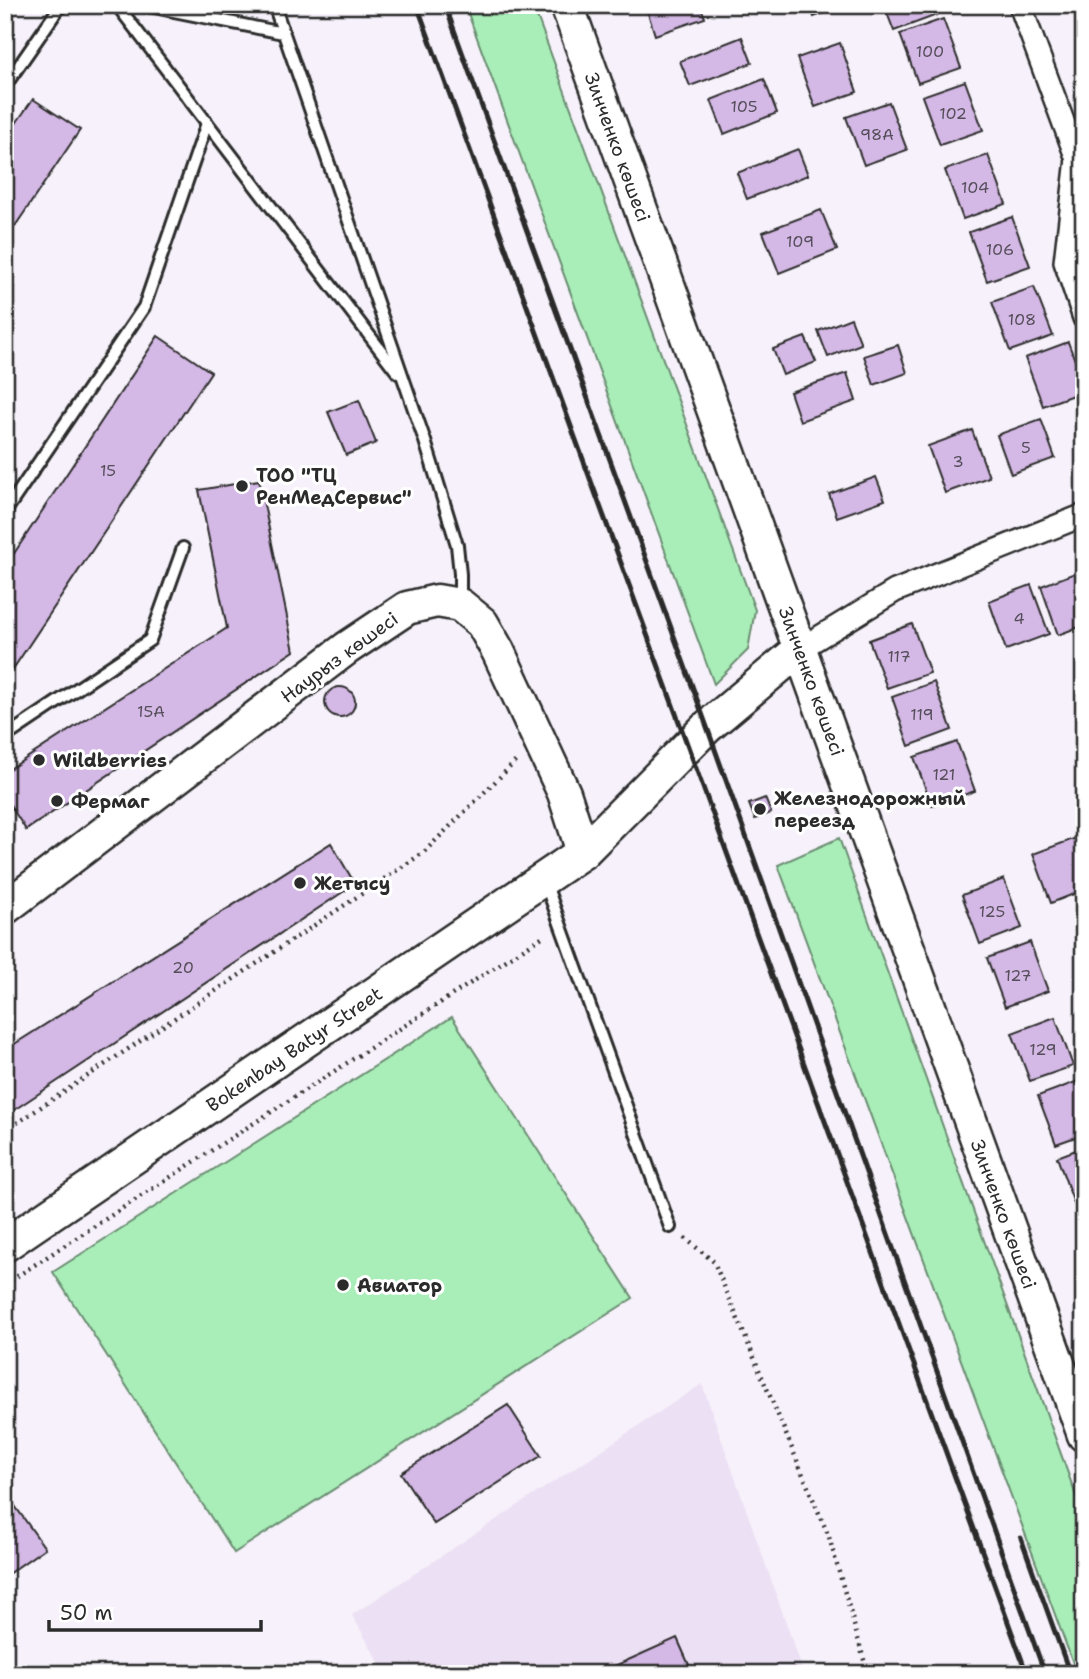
<svg xmlns="http://www.w3.org/2000/svg" width="1089" height="1679" viewBox="0 0 1089 1679" font-family="'Shantell Sans',sans-serif">
<style>
.built{fill:#ece0f4}
.green{fill:#a9eeb8;stroke:#6a8c72;stroke-width:2}
.building{fill:#d4b8e5;stroke:#2b2b2b;stroke-width:2}
.lines{fill:none;stroke-linecap:round;stroke-linejoin:round}
.lane-casing{stroke:#2b2b2b;stroke-width:16}
.street-casing{stroke:#2b2b2b;stroke-width:26}
.secondary-casing{stroke:#2b2b2b;stroke-width:37}
.path{stroke:#2b2b2b;stroke-width:4.5;stroke-dasharray:2 5;stroke-linecap:butt}
.lane{stroke:#fff;stroke-width:10}
.street{stroke:#fff;stroke-width:21}
.secondary{stroke:#fff;stroke-width:32}
.rail{stroke:#2b2b2b;stroke-width:5}
.poi-dot{fill:#2b2b2b;stroke:#fff;stroke-width:2.5}
.labels{text-anchor:middle;stroke-width:6;stroke-linejoin:round;paint-order:stroke}
.number-label{font-size:16px;fill:#554e5a}
.street-label{font-size:19px;fill:#2b2b2b;stroke:#fff}
.poi-label{font-size:19px;font-weight:bold;fill:#2b2b2b;stroke:#fff;text-anchor:start}
</style>
<rect width="100%" height="100%" fill="#f6f1fa"/>
<filter id="ink" filterUnits="userSpaceOnUse"><feTurbulence type="fractalNoise" baseFrequency=".0143" numOctaves="2"/><feDisplacementMap in="SourceGraphic" scale="14" xChannelSelector="R" yChannelSelector="G"/><feConvolveMatrix kernelMatrix="1 2 1 2 8 2 1 2 1" color-interpolation-filters="sRGB"/></filter>
<g filter="url(#ink)">
<path class="built" d="M702,1384L804,1674H386L352,1615Z"/>
<g class="green">
<path d="M465,5H533L755,610L748,650L714,684Z"/>
<path d="M839,838L1084,1518V1674H1077L778,865Z"/>
<path d="M452,1017L633,1298L234,1553L53,1272Z"/>
</g>
<g class="building">
<path d="M651,5H700L705,18L655,35L646,7Z"/>
<path d="M809,5H846L814,17Z"/>
<path d="M884,5H933L937,15L894,31Z"/>
<path d="M943,19L961,68L918,83L900,34Z"/>
<path d="M742,37L752,63L690,86L680,61Z"/>
<path d="M840,43L857,92L815,107L797,58Z"/>
<path d="M764,79L777,113L724,134L711,100Z"/>
<path d="M965,81L983,130L940,145L922,96Z"/>
<path d="M33,99L80,130L5,241V139Z"/>
<path d="M889,102L907,150L864,165L846,117Z"/>
<path d="M798,149L808,175L747,199L737,173Z"/>
<path d="M988,155L1006,204L963,219L945,170Z"/>
<path d="M821,210L837,250L779,273L763,232Z"/>
<path d="M1012,217L1030,266L987,281L969,232Z"/>
<path d="M1034,287L1053,336L1010,351L992,302Z"/>
<path d="M851,318L861,344L828,357L818,331Z"/>
<path d="M158,336L211,372L7,678L5,567Z"/>
<path d="M805,337L816,362L783,375L773,349Z"/>
<path d="M1068,342L1084,384V391L1043,406L1025,358Z"/>
<path d="M898,345L907,373L874,385L864,356Z"/>
<path d="M847,373L856,401L800,421L790,392Z"/>
<path d="M359,400L376,443L346,455L328,412Z"/>
<path d="M1041,419L1055,458L1011,474L997,435Z"/>
<path d="M972,430L989,477L945,493L928,446Z"/>
<path d="M876,477L885,500L837,517L829,494Z"/>
<path d="M259,480L294,651L26,830L5,797V772L227,628L199,490Z"/>
<path d="M1083,570L1084,625L1058,635L1041,586Z"/>
<path d="M1031,585L1049,634L1006,650L989,601Z"/>
<path d="M912,624L930,673L887,688L869,640Z"/>
<path d="M934,682L952,730L909,746L892,697Z"/>
<circle cx="340" cy="702" r="15"/>
<path d="M957,742L975,791L932,806L914,757Z"/>
<path d="M765,798L771,813L755,819L749,804Z"/>
<path d="M1076,838L1084,860V890L1051,903L1033,854Z"/>
<path d="M331,843L355,884L5,1116V1050Z"/>
<path d="M1004,879L1022,928L980,944L962,895Z"/>
<path d="M1030,942L1048,991L1005,1007L987,958Z"/>
<path d="M1055,1017L1073,1066L1030,1081L1012,1033Z"/>
<path d="M1081,1080L1084,1088V1134L1056,1144L1038,1096Z"/>
<path d="M1084,1147V1203L1075,1206L1057,1157Z"/>
<path d="M508,1405L541,1456L434,1524L401,1473Z"/>
<path d="M5,1492L45,1548L5,1576Z"/>
<path d="M677,1638L693,1674H597Z"/>
</g>
<g class="lines">
<g class="lane-casing">
<g id="lane">
<path d="M117,5L398,373"/>
<path d="M144,5L283,33"/>
<path d="M274,5L425,441L457,545L460,574V602"/>
<path d="M5,86L61,5"/>
<path d="M5,512L144,307L207,123"/>
<path d="M5,737L150,640L183,548"/>
<path d="M545,882L670,1227"/>
</g>
</g>
<g class="street-casing">
<g id="street">
<path d="M1020,5L1077,159L1084,166"/>
<path d="M1077,159L1065,262L1084,318"/>
<path d="M800,649L895,591L1084,515"/>
</g>
</g>
<g class="secondary-casing">
<g id="secondary">
<path d="M567,5L1084,1435"/>
<path d="M5,908L347,648L407,608L437,601L460,605L482,623L498,651L564,793L583,852"/>
<path d="M5,1245L583,852L707,727L800,649"/>
</g>
</g>
<g class="path">
<path d="M5,1131L423,853L518,759"/>
<path d="M685,1238L714,1262L829,1537L868,1674"/>
<path d="M5,1284L545,935"/>
</g>
<use href="#lane" class="lane"/>
<use href="#street" class="street"/>
<use href="#secondary" class="secondary"/>
<g class="rail">
<path d="M417,5L1027,1674"/>
<path d="M445,5L707,727L1045,1674"/>
<path d="M1021,1538L1070,1674"/>
</g>
</g>
</g>
<g class="poi-dot">
<circle cx="242" cy="486" r="7"/>
<circle cx="39" cy="760" r="7"/>
<circle cx="57" cy="801" r="7"/>
<circle cx="760" cy="809" r="7"/>
<circle cx="300" cy="883" r="7"/>
<circle cx="343" cy="1285" r="7"/>
</g>
<g class="labels">
<g class="number-label">
<text x="930" y="57">100</text>
<text x="744" y="112">105</text>
<text x="953" y="119">102</text>
<text x="877" y="140">98А</text>
<text x="975" y="193">104</text>
<text x="800" y="247">109</text>
<text x="1000" y="255">106</text>
<text x="1022" y="325">108</text>
<text x="1026" y="453">5</text>
<text x="958" y="467">3</text>
<text x="108" y="476">15</text>
<text x="1019" y="624">4</text>
<text x="899" y="662">117</text>
<text x="151" y="717">15А</text>
<text x="922" y="720">119</text>
<text x="944" y="780">121</text>
<text x="992" y="917">125</text>
<text x="183" y="973">20</text>
<text x="1018" y="981">127</text>
<text x="1043" y="1055">129</text>
</g>
<g class="street-label">
<text transform="translate(618 147) rotate(70)" y="7">Зинченко көшесі</text>
<text transform="translate(339 657) rotate(-36)" y="7">Наурыз көшесі</text>
<text transform="translate(812 681) rotate(70)" y="7">Зинченко көшесі</text>
<text transform="translate(294 1049) rotate(-34)" y="7">Bokenbay Batyr Street</text>
<text transform="translate(1004 1214) rotate(70)" y="7">Зинченко көшесі</text>
</g>
<g class="poi-label">
<text x="256" y="482">ТОО "ТЦ<tspan x="256" dy="22">РенМедСервис"</tspan></text>
<text x="53" y="767">Wildberries</text>
<text x="774" y="805">Железнодорожный<tspan x="774" dy="22">переезд</tspan></text>
<text x="71" y="808">Фермаг</text>
<text x="314" y="890">Жетысу</text>
<text x="357" y="1292">Авиатор</text>
</g>
</g>
<rect width="1089" height="1679" fill="none" stroke="#fff" stroke-width="28"/>
<rect x="14" y="14" width="1061" height="1651" fill="none" stroke="#2b2b2b" stroke-width="2.5" filter="url(#ink)"/>
<path d="M49 1620v10h212v-10" fill="none" stroke="#2b2b2b" stroke-width="3.5"/>
<text x="60" y="1620" font-size="21" fill="#2b2b2b" stroke="#ffffff" stroke-width="5" paint-order="stroke">50 m</text>
</svg>
